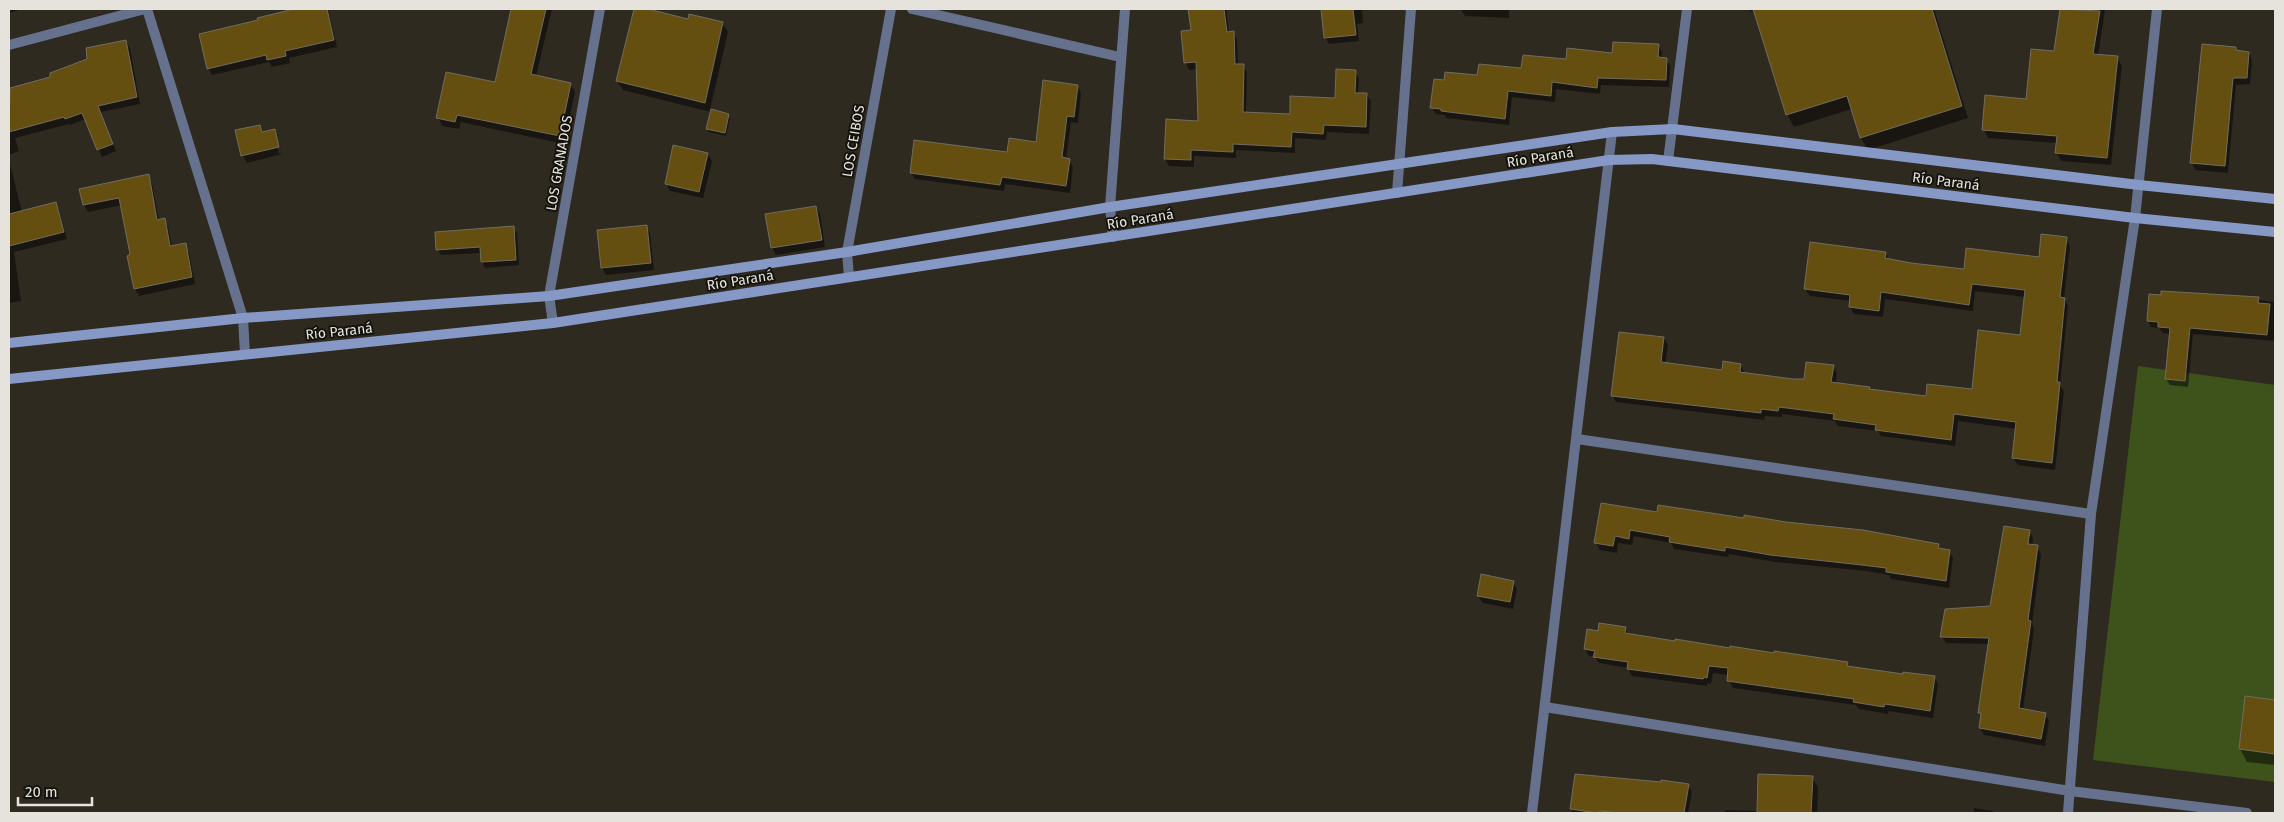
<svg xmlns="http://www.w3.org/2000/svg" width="2284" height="822" viewBox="0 0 2284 822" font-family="'Fira Sans',sans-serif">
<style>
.green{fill:#3e531c}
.shadow{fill:#0007}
.building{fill:#654f10;stroke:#716c5f}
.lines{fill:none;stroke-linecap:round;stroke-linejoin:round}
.street{stroke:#65718d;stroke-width:10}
.secondary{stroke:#8698c5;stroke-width:10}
.labels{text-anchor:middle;stroke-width:4;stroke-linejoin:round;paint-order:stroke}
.street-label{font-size:14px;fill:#e6e3dc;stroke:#15130e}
</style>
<rect width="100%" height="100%" fill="#2f2a20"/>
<path class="green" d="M2138,366L2275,385V782L2093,760Z"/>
<g class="shadow">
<path d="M9,9H22L9,13Z"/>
<path d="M294,9H328L337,47L289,58L290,63L272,67L269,62L212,75L208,68L259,21V19Z"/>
<path d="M510,9H552L536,76L570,84L575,92L564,144L461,122L459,129L442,126L438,117L496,84L512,12Z"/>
<path d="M635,9H643L689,20L722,23L728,32L710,110L728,115L730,118L726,136L709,132L707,129L711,112L623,90L617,81Z"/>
<path d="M1190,9H1226L1229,33H1233L1237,39L1238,65L1243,66L1247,72L1246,114L1291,116L1336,99L1355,72L1359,78L1358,94L1367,95L1371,101L1369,134L1327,132L1326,140L1295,138V153L1236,150V158L1194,156V167L1169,166L1165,159L1199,122L1197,69L1189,70L1186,63L1192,31Z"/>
<path d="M1323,9H1362L1363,23L1357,24L1359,41L1329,44L1325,37Z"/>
<path d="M1461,9H1509V18L1465,16Z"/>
<path d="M1749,9H1934L1968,118L1868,150L1861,138L1852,109L1794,127L1787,114L1755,10L1751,12Z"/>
<path d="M2062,9H2105L2098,56L2117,58L2122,66L2111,165L2061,161L2057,153V143L1988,138L1984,130L2027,100L2055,52Z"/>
<path d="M126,41L130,48L140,104L101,112L116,151L102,157L86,119L70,125L69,124L15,138L19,151L9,155V89L51,78Z"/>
<path d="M1658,45L1662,52V59H1666L1670,66L1669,87L1601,85L1600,94L1556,89L1555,102L1512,97L1509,125L1446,118L1445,115L1436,114L1432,108L1445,82L1614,54Z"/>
<path d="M2235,48L2238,52L2249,53L2252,60L2250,84L2236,85L2228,173L2195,170L2192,163Z"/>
<path d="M1077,86L1081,93L1078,123L1071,122L1066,159L1069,160L1073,167L1070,193L1005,184L1004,191L915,179L911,172L1008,154L1037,143Z"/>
<path d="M260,126L264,133L274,130L278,136H275L279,154L282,153L278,137L282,154L247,163L243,156L237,131Z"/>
<path d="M708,154L712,161L703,198L670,191L666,184Z"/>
<path d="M9,160L22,212L55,204L59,210L67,239L14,252L21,301L9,303Z"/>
<path d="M148,176L152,183L159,221L164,220L168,227L172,247L185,245L189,252L195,284L139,296L135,289L129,256L132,255L122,205L88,212L84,205Z"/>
<path d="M816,207L820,214L825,247L776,255L772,248L767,215Z"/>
<path d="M513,227L517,233L519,265L485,268L482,262L481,253L441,255L438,250Z"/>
<path d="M646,227L650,234L654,270L606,275L602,268Z"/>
<path d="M2066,239L2070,246L2064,298L2068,306L2060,385L2064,391L2055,470L2018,465L2013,458L2017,429L1958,421L1955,446L1881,436L1878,431L1838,426L1835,421L1782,414V417L1765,416L1764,420L1616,402L1612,395L1664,338L1668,345L1665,364L1723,371L1741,365L1745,374L1793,380H1805L1833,366L1837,373L1836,384L1869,388L1870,390L1927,397L1973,391L2021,337L2025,297L1975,291L1973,311L1885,299L1883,317L1854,314L1850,307L1851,301L1810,296L1805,289L1885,253L1889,260L1965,271L2040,259Z"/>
<path d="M2162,292L2215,294L2275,302V341L2193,334L2188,387L2170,385L2166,379L2171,334L2163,333L2159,328L2151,327L2148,321L2162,297Z"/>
<path d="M1658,514L1745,520L1938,545L1941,550L1949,551L1953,558L1949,588L1891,579L1889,575L1866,571L1775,562L1729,554L1728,557L1674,549L1671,543L1634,536L1632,545L1618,543L1617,553L1600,550L1596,543Z"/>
<path d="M2029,531L2033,538L2032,546L2037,547L2041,554L2032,624L2034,629L2023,710L2045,714L2049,721L2045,746L1984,735L1980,728L1982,717L1980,712L1990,644L1946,643L1942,636L1991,607Z"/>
<path d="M1513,582L1517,589L1513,609L1483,603L1478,596Z"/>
<path d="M1625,628L1629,635L1847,664L1849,668L1904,676L1934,677L1938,684L1933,718L1888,711V714L1859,709L1856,705L1733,688L1729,680V675L1713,673L1711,684L1707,683V686L1632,676L1628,668L1599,663L1595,657L1589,656L1585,649L1599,632Z"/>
<path d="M2246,698L2275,701V765L2247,762L2240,749Z"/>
<path d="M1576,775L1688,785L1692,792L1688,813H1573L1571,809Z"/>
<path d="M1812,778L1818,787L1817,813H1725V810L1758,811Z"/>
<path d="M1974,808L1993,811L1994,813H1974Z"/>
</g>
<g class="building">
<path d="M294,9H327L334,40L285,51L286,56L267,60L266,55L207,69L199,34L258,20L257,18Z"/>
<path d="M511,9H546L531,74L571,83L560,136L457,115L455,122L436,118L446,72L495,82Z"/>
<path d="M634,9H648L688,19L689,14L723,22L705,103L616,81Z"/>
<path d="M1188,9H1224L1227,32L1234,31L1235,64H1244L1243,112L1290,114V96L1335,98L1336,69L1356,70L1355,93H1367L1366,127L1324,125L1323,134L1292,132L1291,147L1233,144V152L1191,150V160L1164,159L1166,119L1198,121L1196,62L1184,63L1181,31L1191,30Z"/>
<path d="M1321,9H1353L1356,35L1324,38Z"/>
<path d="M1753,9H1932L1962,106L1860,138L1847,96L1786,115Z"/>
<path d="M2060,9L2100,11L2093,54L2118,56L2107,158L2055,153L2057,136L1982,130L1985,95L2026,99L2031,49L2054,51Z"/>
<path d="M126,40L137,97L98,106L113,144L97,150L82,113L65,119L64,117L9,132L10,88L50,77V73L87,59L86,48Z"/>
<path d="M1613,42L1659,44L1658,57L1667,58L1666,80L1598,78L1597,88L1552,82L1551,96L1508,91L1505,119L1441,111V109L1430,108L1434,79L1444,80L1445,72L1477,75L1479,64L1521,68L1523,55L1566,59L1567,48L1612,53Z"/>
<path d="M2202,44L2236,47V50L2249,52L2247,78H2233L2225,166L2190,163Z"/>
<path d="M1043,80L1078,85L1074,117L1067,116L1062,157L1070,159L1066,186L1002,177L1000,185L910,173L914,140L1007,152L1009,138L1036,142Z"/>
<path d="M711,109L729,114L725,133L706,129Z"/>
<path d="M260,125L262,132L275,129L279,147L241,156L235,130Z"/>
<path d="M673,145L708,153L699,192L665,184Z"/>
<path d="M149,174L157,220L165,218L170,246L186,243L192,277L134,289L127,256L130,254L119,198L83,205L79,189Z"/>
<path d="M56,202L64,232L9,246V214Z"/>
<path d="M816,206L822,240L771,248L765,214Z"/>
<path d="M647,225L651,263L601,268L597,230Z"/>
<path d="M514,226L516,260L481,262L480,247L436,250L435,232Z"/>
<path d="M2041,234L2067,237L2060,297L2065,298L2057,382H2060L2052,463L2012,458L2016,422L1954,414L1951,440L1875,430L1876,425L1833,419L1834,414L1779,407L1778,411L1761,409V413L1611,396L1619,332L1664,337L1661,362L1722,370L1723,361L1741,364L1740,372L1793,379H1804L1806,362L1834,365L1831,382L1870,387L1869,389L1926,396L1927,384L1972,389L1978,330L2020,335L2025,290L1972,284L1969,305L1881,292L1879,311L1849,307L1850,295L1804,289L1810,242L1886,252L1885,258L1911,263L1964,269L1966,248L2039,257Z"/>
<path d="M2161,291L2259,297L2258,303L2270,304L2267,335L2190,328L2185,381L2165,379L2170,328L2158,327V322L2147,321L2149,294L2161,295Z"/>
<path d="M1601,503L1657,512L1658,505L1744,518V515L1786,522L1863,530L1939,544L1938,548L1950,550L1946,581L1886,572V568L1862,565L1770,555L1725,547V551L1669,542L1670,537L1630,530L1629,539L1615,536L1613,546L1594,543Z"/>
<path d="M2004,526L2030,530L2028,544L2038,545L2028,620L2031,621L2019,708L2046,713L2041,739L1979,728L1981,713H1978L1989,638L1940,637L1945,609L1990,606Z"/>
<path d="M1481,574L1514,581L1510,602L1477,596Z"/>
<path d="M1599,623L1626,627L1625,633L1675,641V639L1730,648V646L1774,653V651L1848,662L1847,666L1903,674V672L1935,676L1930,711L1885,704L1884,707L1853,702L1854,699L1727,681L1728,668L1709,666L1707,678L1704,677L1703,679L1627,669L1628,662L1593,657L1595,651L1584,649L1587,629L1598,631Z"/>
<path d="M2245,696L2275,700V754L2239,749Z"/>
<path d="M1575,774L1661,782V780L1689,784L1684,813H1618L1600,811L1599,813H1597L1570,809Z"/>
<path d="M1758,774L1813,776L1811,813H1757Z"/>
</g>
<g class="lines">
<g class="street">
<path d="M147,9L243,318L245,354"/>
<path d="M912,9L1120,57"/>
<path d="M9,45L145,9"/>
<path d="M1668,161L1687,9"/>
<path d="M1397,193L1411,9"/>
<path d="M1113,237L1110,207L1125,9"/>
<path d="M849,277L847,252L891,9"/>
<path d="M553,323L549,296L600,9"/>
<path d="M1577,439L2091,514"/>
<path d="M1545,707L2070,791L2247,813"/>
<path d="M1532,813L1612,132"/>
<path d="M2068,813L2091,514L2135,218L2157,9"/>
</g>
<g class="secondary">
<path d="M9,343L243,318L549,296L847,252L1110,207L1612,132L1673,129L2139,185L2275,199"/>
<path d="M9,379L553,323L1609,160L1652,159L2135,218L2275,232"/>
</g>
</g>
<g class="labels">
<g class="street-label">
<text transform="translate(853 141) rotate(-80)" y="5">LOS CEIBOS</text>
<text transform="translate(1540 157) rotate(-9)" y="5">Río Paraná</text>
<text transform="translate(559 163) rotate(-80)" y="5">LOS GRANADOS</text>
<text transform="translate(1946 181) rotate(7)" y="5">Río Paraná</text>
<text transform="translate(1140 219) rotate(-9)" y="5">Río Paraná</text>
<text transform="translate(740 280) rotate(-9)" y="5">Río Paraná</text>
<text transform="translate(339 331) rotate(-6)" y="5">Río Paraná</text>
</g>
</g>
<rect width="2284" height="822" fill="none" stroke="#e6e3dc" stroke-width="20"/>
<path d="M18 797v8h74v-8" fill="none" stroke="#e6e3dc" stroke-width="2.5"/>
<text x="25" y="797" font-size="15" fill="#e6e3dc" stroke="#15130e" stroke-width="4" paint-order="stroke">20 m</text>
</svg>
